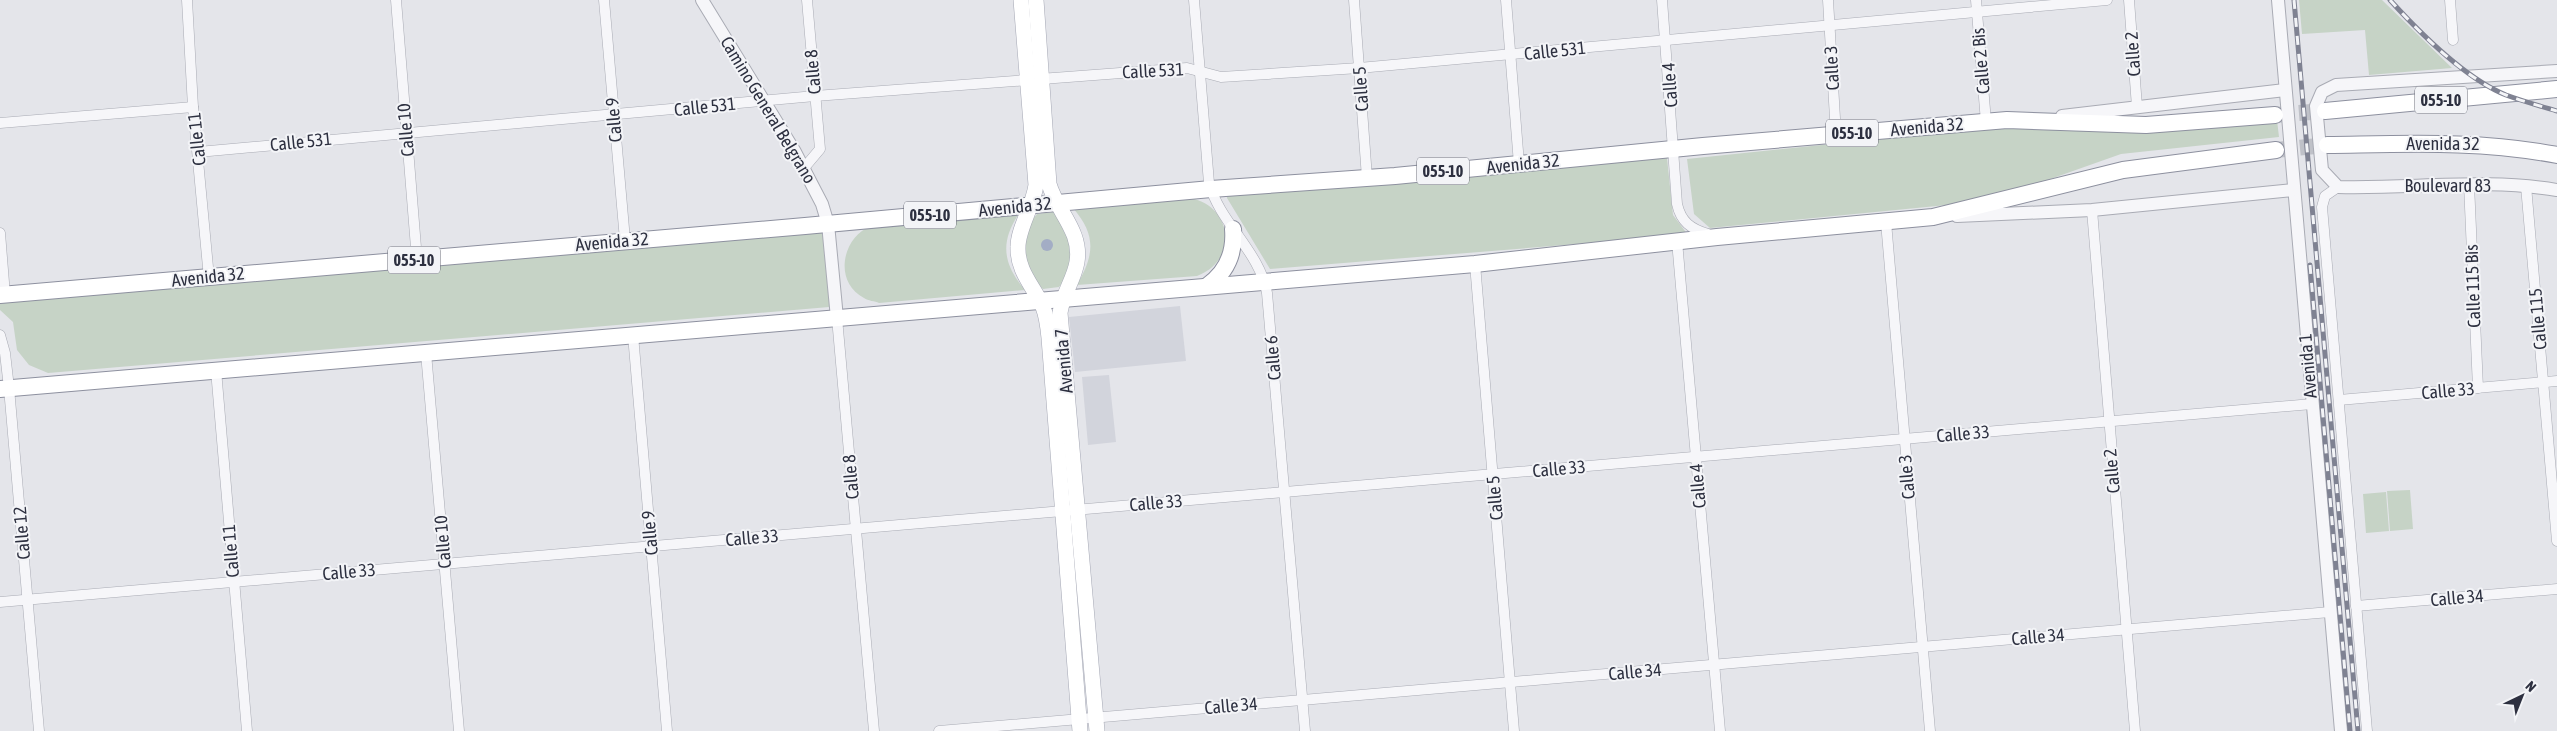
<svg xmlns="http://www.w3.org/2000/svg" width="2557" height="731" viewBox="0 0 2557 731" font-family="'Asap Condensed',sans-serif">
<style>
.built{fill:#d2d4dc}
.green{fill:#c6d3c6}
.water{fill:#a3adc5}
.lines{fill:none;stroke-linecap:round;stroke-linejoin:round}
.trunk-tunnel{stroke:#bfc1c8;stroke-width:16;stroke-dasharray:16 8;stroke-linecap:butt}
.minor-casing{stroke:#a9abb4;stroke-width:11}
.tertiary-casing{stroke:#a9abb4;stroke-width:14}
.primary-casing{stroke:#a4a7b4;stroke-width:16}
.trunk-casing{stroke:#8d909f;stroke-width:18}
.minor{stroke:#f6f6f9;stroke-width:10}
.tertiary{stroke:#f6f6f9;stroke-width:12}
.primary{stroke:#fff;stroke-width:15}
.trunk{stroke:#fff;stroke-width:16}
.rail-casing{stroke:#7f8292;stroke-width:5}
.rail{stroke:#f3f4f7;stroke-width:3;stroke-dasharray:9;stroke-linecap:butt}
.labels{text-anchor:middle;stroke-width:4;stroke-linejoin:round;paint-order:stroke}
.shield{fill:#f3f4f7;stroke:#686b77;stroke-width:1}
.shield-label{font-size:16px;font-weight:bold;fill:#2d3040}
.street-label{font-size:18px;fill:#2d3040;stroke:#f3f4f7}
</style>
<rect width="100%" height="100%" fill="#e4e5ea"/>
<g class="built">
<path d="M1180,306L1186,361L1075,372L1069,317Z"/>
<path d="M1109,375L1116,442L1088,445L1082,377Z"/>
</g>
<g class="green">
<path d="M2299,0H2382L2452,68L2369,75L2365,30L2302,34Z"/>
<path d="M2277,120L2279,137L2121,154L1988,201L1710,228L1694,214L1687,159L2014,125Z"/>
<path d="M1667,158L1673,215L1688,235L1270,269L1227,198V194Z"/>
<path d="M1190,198C1233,206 1239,260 1197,276L1077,285C1094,255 1097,236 1073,208Z"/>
<path d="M1020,212C1000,241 1002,263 1025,290L879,303C875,301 868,301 864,298C833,282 842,237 871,226Z"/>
<path d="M1053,212C1068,226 1075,253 1068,274C1067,278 1062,283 1059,287L1043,289L1029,278L1022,255L1023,231L1037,214Z"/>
<path d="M823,229L832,305L829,307L48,373L29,365L17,350L13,322L0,310V301Z"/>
<path d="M2410,490L2413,529L2390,531L2387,491Z"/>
<path d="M2386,492L2389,531L2366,533L2363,494Z"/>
</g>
<circle class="water" cx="1047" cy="245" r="6"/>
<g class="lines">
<g class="trunk-tunnel">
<path d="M2275,115L2325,111"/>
<path d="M2276,150L2327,145"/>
</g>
<g class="minor-casing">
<g id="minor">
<path d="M187,0L193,107L209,278"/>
<path d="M396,0L417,260"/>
<path d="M604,0L625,240"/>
<path d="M1194,0L1209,183C1220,223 1260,252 1267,293L1305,731"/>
<path d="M1354,0L1367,178"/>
<path d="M1506,0L1519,164"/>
<path d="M1662,0L1677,204C1681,222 1691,229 1708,234"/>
<path d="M1828,0L1836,135"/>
<path d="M1976,0L1986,122"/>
<path d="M2129,0L2137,107"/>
<path d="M2450,0L2453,40"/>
<path d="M0,123L193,107"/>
<path d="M198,152L815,96L1187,68L1221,77L1359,68L2107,0"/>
<path d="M804,168L820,149L807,0"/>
<path d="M2469,184L2478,388"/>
<path d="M2526,186L2557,541"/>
<path d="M2338,187L2325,196L2322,207L2367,731"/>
<path d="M2092,210L2135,731"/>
<path d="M1886,222L1930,731"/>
<path d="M0,233L5,295"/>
<path d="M1677,241L1720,731"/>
<path d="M1475,264L1514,731"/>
<path d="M837,318L874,731"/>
<path d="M0,335L5,353L9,388L39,731"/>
<path d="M633,335L667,731"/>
<path d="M426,353L459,731"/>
<path d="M216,370L247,731"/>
<path d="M2339,400L2557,381"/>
<path d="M0,602L2312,404"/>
<path d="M2356,606L2557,589"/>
<path d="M939,731L2330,612"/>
</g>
</g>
<g class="tertiary-casing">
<g id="tertiary">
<path d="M702,0L795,152L822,204L828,224L837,318"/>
<path d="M2278,0L2341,731"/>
<path d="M2557,71L2336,85L2322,92L2316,106L2322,170L2338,187C2411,189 2485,178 2557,190"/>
<path d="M2062,116L2285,90"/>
<path d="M1957,216L2092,210L2293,190"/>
</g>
</g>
<g class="primary-casing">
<g id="primary">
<path d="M1021,0L1036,185C1033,207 1018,228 1018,247C1017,271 1034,287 1043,307C1047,317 1048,328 1049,338L1080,731"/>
<path d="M1036,0L1049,184C1057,212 1082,231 1077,262C1074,280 1062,295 1060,313L1097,731"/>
</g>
</g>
<g class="trunk-casing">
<g id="trunk">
<path d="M2325,111L2557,89"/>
<path d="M2327,145C2406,144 2479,140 2557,155"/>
<path d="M1207,286C1227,272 1235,253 1233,229"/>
<path d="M0,295L805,226L1211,189L1395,176L1703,146L2007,120L2146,125L2275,115"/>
<path d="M0,389L1475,264L1717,237L1933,217L2123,170L2276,150"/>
</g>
</g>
<use href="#minor" class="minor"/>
<use href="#tertiary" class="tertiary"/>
<use href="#primary" class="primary"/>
<use href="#trunk" class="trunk"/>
<g class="rail-casing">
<g id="rail">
<path d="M2294,0L2358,731"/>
<path d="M2390,0C2420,33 2464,78 2506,95C2522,101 2540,106 2557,111"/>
<path d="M2310,265L2350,731"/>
</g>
</g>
<use href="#rail" class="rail"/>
</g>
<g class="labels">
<g class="shield">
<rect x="2415" y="86.5" width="52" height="27" rx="4"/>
<rect x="1826" y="119.5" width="52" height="27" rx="4"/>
<rect x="1417" y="157.5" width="52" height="27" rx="4"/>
<rect x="904" y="201.5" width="52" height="27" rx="4"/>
<rect x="388" y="246.5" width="52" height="27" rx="4"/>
</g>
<g class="shield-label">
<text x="2441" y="106">055-10</text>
<text x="1852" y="139">055-10</text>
<text x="1443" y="177">055-10</text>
<text x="930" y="221">055-10</text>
<text x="414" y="266">055-10</text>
</g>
<g class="street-label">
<text transform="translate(1555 51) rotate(-6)" y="6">Calle 531</text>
<text transform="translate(2133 54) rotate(-94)" y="6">Calle 2</text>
<text transform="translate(1981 61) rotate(-95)" y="6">Calle 2 Bis</text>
<text transform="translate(1832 68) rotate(-93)" y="6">Calle 3</text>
<text transform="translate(1153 71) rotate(-3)" y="6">Calle 531</text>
<text transform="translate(813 72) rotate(-95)" y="6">Calle 8</text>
<text transform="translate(1670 85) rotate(-94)" y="6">Calle 4</text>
<text transform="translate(1361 89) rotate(-94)" y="6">Calle 5</text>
<text transform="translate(705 107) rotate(-6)" y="6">Calle 531</text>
<text transform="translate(768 110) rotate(59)" y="6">Camino General Belgrano</text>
<text transform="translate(614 120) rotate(-95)" y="6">Calle 9</text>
<text transform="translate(1927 127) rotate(-5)" y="6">Avenida 32</text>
<text transform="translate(406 130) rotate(-95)" y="6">Calle 10</text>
<text transform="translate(197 139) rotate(-96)" y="6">Calle 11</text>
<text transform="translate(301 142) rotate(-6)" y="6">Calle 531</text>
<text x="2443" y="150">Avenida 32</text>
<text transform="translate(1523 164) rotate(-6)" y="6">Avenida 32</text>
<text x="2448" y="192">Boulevard 83</text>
<text transform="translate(1015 207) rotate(-6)" y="6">Avenida 32</text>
<text transform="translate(612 242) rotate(-5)" y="6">Avenida 32</text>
<text transform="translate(208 277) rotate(-6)" y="6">Avenida 32</text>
<text transform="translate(2473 286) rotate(-92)" y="6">Calle 115 Bis</text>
<text transform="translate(2538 319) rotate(-95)" y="6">Calle 115</text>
<text transform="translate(1273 358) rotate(-95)" y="6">Calle 6</text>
<text transform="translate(1064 361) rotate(-95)" y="6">Avenida 7</text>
<text transform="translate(2308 366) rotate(-95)" y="6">Avenida 1</text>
<text transform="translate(2448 391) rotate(-5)" y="6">Calle 33</text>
<text transform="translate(1963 434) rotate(-5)" y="6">Calle 33</text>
<text transform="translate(1559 469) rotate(-5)" y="6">Calle 33</text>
<text transform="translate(2112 471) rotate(-95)" y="6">Calle 2</text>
<text transform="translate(851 477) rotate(-95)" y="6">Calle 8</text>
<text transform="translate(1907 477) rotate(-95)" y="6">Calle 3</text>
<text transform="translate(1698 486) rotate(-95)" y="6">Calle 4</text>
<text transform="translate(1495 498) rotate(-95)" y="6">Calle 5</text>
<text transform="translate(1156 503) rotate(-5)" y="6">Calle 33</text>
<text transform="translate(22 533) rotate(-95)" y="6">Calle 12</text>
<text transform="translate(650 533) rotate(-95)" y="6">Calle 9</text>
<text transform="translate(752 538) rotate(-5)" y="6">Calle 33</text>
<text transform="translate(443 542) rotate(-95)" y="6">Calle 10</text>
<text transform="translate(231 551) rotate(-95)" y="6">Calle 11</text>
<text transform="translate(349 572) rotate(-5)" y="6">Calle 33</text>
<text transform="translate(2457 598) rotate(-5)" y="6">Calle 34</text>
<text transform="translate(2038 637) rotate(-5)" y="6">Calle 34</text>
<text transform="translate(1635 672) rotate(-5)" y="6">Calle 34</text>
<text transform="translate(1231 706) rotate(-5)" y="6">Calle 34</text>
</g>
</g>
<g transform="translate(2522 696) rotate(43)" stroke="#f3f4f7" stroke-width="4" paint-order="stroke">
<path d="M0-4L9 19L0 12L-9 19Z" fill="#2d3040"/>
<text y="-8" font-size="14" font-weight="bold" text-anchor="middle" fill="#2d3040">N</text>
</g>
</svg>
